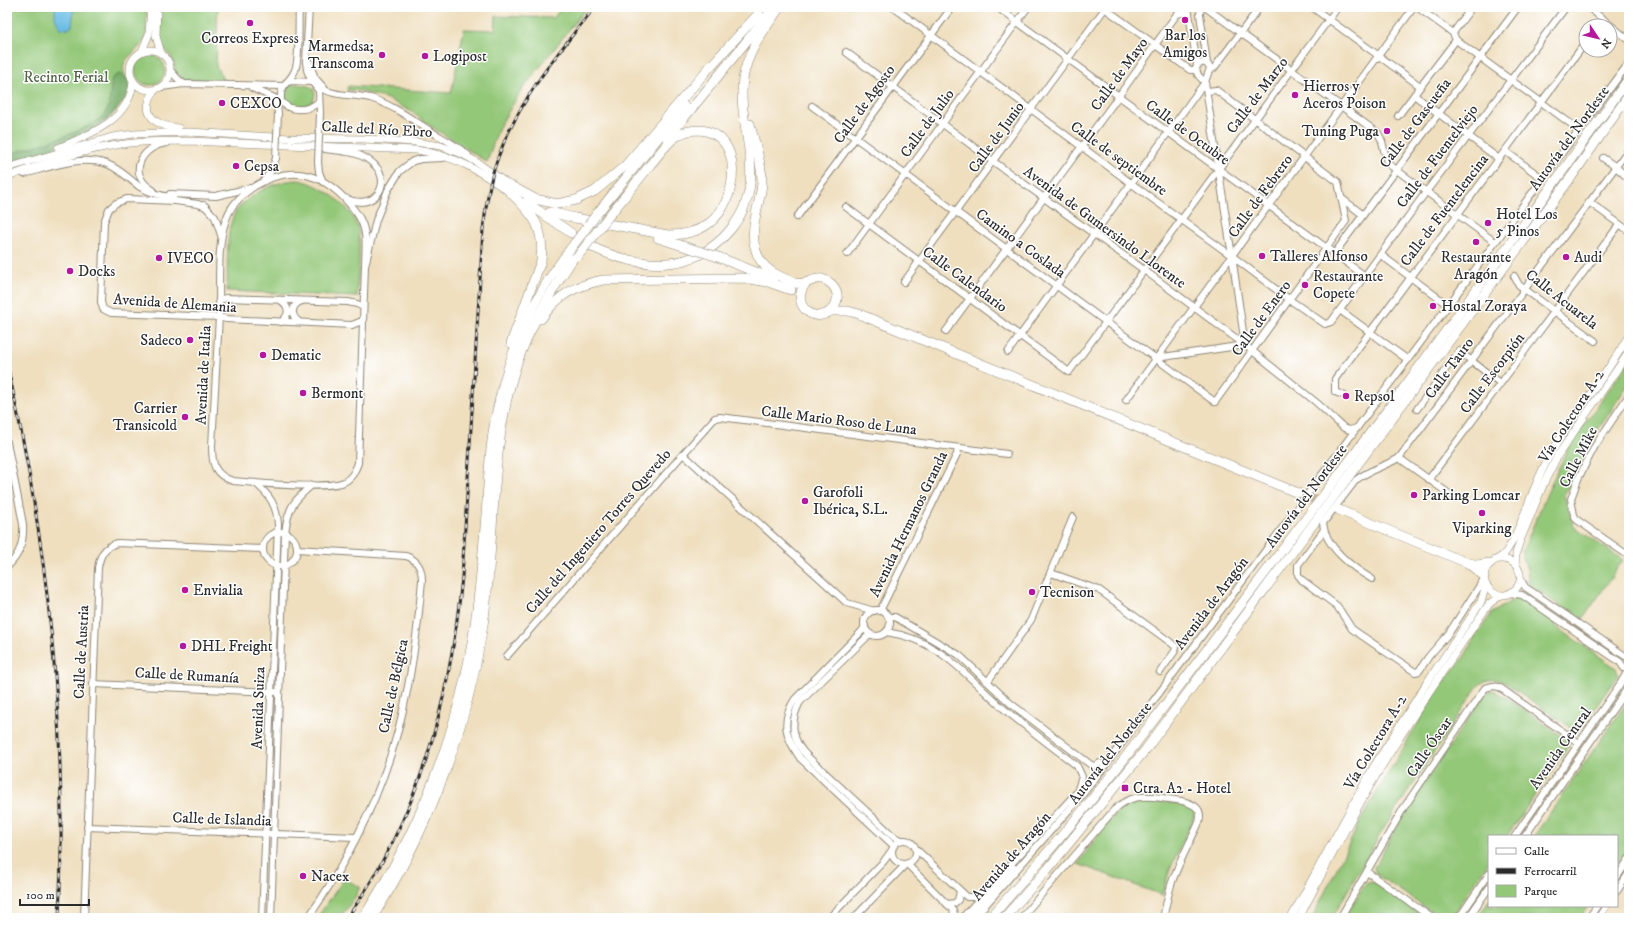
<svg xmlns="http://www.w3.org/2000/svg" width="1636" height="925" viewBox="0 0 1636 925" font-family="'IM FELL DW Pica',serif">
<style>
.green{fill:#94c879;stroke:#607a52}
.forest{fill:#77ac69;stroke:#516c4a}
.water{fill:#67bce4;stroke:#497488}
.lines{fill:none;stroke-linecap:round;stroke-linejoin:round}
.highway-tunnel{stroke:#c8bba1;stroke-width:9;stroke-dasharray:9 4.5;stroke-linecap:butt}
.minor-casing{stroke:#8d8575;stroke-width:8}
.major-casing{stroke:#8d8575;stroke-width:8}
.highway-casing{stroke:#8d8575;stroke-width:10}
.minor{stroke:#fff;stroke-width:6}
.major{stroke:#fff;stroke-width:7}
.highway{stroke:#fff;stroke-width:9}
.rail-casing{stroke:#2b2b2b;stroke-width:3}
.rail{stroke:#fff;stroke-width:1.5;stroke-dasharray:4.5;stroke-linecap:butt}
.minor-bridge-casing{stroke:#8d8575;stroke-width:8;stroke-linecap:butt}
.highway-bridge-casing{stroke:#8d8575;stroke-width:10;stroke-linecap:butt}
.minor-bridge{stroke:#fff;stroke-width:6}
.highway-bridge{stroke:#fff;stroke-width:9}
.poi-dot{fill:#b5179e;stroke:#fff;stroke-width:1.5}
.labels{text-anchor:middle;stroke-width:3;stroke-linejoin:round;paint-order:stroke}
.poi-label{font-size:15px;fill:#2b2b2b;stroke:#fff;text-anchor:start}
.street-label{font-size:15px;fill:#2b2b2b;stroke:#fff}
.park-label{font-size:15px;fill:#506246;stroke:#fff}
</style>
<rect width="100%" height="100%" fill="#fff"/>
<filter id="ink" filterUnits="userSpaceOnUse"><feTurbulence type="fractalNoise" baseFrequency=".025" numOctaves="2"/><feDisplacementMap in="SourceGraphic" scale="8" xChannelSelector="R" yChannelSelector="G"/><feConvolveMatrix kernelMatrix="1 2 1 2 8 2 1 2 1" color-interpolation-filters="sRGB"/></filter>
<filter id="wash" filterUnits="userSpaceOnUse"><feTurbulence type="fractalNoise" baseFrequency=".012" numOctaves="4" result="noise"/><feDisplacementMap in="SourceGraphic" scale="16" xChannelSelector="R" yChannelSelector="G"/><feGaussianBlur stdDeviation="0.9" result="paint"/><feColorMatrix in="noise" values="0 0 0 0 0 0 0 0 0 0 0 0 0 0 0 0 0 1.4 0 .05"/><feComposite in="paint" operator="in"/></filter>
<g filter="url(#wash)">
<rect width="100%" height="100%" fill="#efdfbf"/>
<g class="green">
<path d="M7,7H147C146,16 147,27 146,36C142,53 112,58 128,80C123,103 122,104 106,121L7,164Z"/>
<path d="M160,7H218L216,66L224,81L186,80L177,74L171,56L165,51L161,42L160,34Z"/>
<path d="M561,7H587L521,91L499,127L487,162L432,127L410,111L388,99L360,91L347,90L348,86L451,93L464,29L495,30L496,16L554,18Z"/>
<circle cx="150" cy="70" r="15"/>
<path d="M293,84C304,85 320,84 313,101C301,112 275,103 290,85Z"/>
<path d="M298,180C312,182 323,189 334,197C343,204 352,212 356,223C363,238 357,279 357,297L227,291C228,271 225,229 235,213C241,203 251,197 260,191C272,185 285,180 298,180Z"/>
<path d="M1629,361V383L1594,436L1564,495L1574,527L1623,560L1583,619L1567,608L1566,610L1529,585L1527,569L1522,558V552L1552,482L1569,446Z"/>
<path d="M1516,598C1526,598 1547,617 1556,623L1555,626L1616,668L1618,675L1579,731L1573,729L1504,682C1493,678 1485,679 1477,687L1382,831L1332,918H1312L1364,814L1442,683L1465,656L1474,638L1492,613Z"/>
<path d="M1491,690L1496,691L1568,740L1569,745L1568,748L1566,747L1565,749L1566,750L1507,836H1489V862L1455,911L1439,917L1376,874L1374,867L1394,832L1429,776L1486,693Z"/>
<path d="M1629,699V847L1617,864V836H1534Z"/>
<path d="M1139,801C1153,802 1186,801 1195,812L1192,822L1170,869L1162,895L1078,864C1087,851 1114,812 1127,804C1131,803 1135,802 1139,801Z"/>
<path d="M344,879L360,887L355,897L340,918H317Z"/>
<path d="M1370,882L1377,884L1425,918H1345L1364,885Z"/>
<path d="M1489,900V906H1588L1580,918H1477Z"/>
</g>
<path class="forest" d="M119,74C127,77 130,82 129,90C128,96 123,101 120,106C93,139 46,149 7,164V155C29,147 95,131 106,112C111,103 110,88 112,78Z"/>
<path class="water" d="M55,7H74L72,26L68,29L60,28L55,18Z"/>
</g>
<g filter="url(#ink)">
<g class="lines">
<path class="highway-tunnel" d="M1298,493L1324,504"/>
<g class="minor-casing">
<g id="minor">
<path d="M299,7C298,22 300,59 295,70C290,83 279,84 281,101C289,112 310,112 319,101"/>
<path d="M309,7L306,62L307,70L312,82"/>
<path d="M893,7L1132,184L1232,256L1290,300L1325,324L1331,322L1426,192L1566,7"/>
<path d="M997,7L1365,276"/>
<path d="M1103,7L1190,70H1196"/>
<path d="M1188,7L1197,65C1194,73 1200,77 1205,82"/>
<path d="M1201,7L1200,14L1207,63"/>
<path d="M1205,7L1378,133L1382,141L1387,163L1495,242"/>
<path d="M1312,7L1420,86"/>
<path d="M1417,7L1453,33"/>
<path d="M1472,7L1453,33L1456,40L1578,129"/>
<path d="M1588,7L1629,40"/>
<path d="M1598,26L1603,19"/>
<path d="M846,52L994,162L1144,270L1245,345L1317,403L1344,428L1350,430L1357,428"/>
<path d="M309,62L315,78L324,88"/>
<path d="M1197,65L1204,62L1208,65L1210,68L1205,82L1207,95L1232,256L1245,345"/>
<path d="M170,70L177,78L184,84"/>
<path d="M1210,70L1214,68L1260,7"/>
<path d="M287,82L292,81L312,82L319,91L320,113"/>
<path d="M317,86C334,97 351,94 370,98C391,104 411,119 429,130C442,138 456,145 468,155"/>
<path d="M162,87L184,84L282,86"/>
<path d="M252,88L281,101"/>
<path d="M1414,95L1499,159"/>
<path d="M272,97L277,106L278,114"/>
<path d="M812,106L1215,402L1346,221L1338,182L1216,90L1207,91"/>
<path d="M1398,116L1456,40"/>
<path d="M325,149C340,151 357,151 370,161C396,180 376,213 345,198"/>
<path d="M1505,151L1542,178"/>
<path d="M1603,158L1616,167L1629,179"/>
<path d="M318,162L319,172L323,182"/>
<path d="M24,174C50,167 81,155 107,164C120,169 129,179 140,187C150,193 161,196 173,197"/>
<path d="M265,179L271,171L276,158"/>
<path d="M153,190C126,175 141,146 167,143"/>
<path d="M170,194L216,196L250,188"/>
<path d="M1341,198L1362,214"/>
<path d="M1589,202L1629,231"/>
<path d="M204,205L215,217L221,235"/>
<path d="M206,207L198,204L175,201L127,199L116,203L109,209L104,222L101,302L103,309L111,313L219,317L226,319L352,325L362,321"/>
<path d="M846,207L1069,372L1338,7"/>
<path d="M797,217L952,7"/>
<path d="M847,254L1028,7"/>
<path d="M1334,254L1518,7"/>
<path d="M1381,255L1449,306"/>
<path d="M365,266C365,251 368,235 361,221C358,213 351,206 345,199C319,171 288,166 255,186C243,194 232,203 227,217C216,242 220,288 219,316C217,359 214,403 212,446C212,464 214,475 233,481C256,483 325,490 344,482C352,478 355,471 358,463L365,266L376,220L388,190L400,171L413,161L421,159L443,158"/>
<path d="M1514,276L1519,285L1595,341"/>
<path d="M904,282L1106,7"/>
<path d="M219,300L226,298L348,302L357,304L363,307"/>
<path d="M280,300C290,306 290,315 281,322"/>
<path d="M1340,310L1408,360"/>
<path d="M299,322C290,315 291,305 302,301"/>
<path d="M946,331L1118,97L1177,14L1188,12"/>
<path d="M1008,352L1205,82"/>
<path d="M1156,358L1245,345"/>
<path d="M1343,395L1335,392V379L1586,42"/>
<path d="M1629,395L1595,446L1578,479L1571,499L1574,515L1577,520L1629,556"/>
<path d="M1126,400L1414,7"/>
<path d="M1417,409L1459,351L1500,383"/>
<path d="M7,442L23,524C24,542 20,555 7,567"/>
<path d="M683,454L715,418L720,417L1007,454"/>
<path d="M1399,458L1455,498"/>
<path d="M1429,479L1619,225"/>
<path d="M255,483C270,495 277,506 278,525L262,918"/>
<path d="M1323,531L1298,565V575L1302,580L1337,606L1352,629L1415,672L1419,671L1429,656L1449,633L1484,579"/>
<circle cx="280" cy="549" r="17"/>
<path d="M297,549L406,556C418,560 422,569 422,580C418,630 411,679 399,727C381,795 348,861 308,918"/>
<path d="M1051,573L1099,590L1170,642L1176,647L1175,651L1160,672"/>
<path d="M1520,578L1525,587L1531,591L1625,656L1629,657"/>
<path d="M1372,579C1353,568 1325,547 1323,523L1356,480C1368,470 1385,466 1399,458L1629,149"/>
<path d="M1510,593L1522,595L1620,662L1624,668"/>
<circle cx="877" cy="623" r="13"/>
<path d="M880,611L957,454L958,448"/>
<path d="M888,617H895L900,620L959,655L1010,703L1091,765L1095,766L1100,763"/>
<path d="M865,626L862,631L795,699C780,722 786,738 800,758L894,846"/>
<path d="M886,632C942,640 965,676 1004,709C1028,729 1053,747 1077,766L1082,777L1077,792L962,918"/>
<path d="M870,634L800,702C789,722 792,742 808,757L890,833L896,838L902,840"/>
<path d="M507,656L683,454L847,603L874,611"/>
<path d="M988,681L1031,620L1073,517"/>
<path d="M93,684L275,692"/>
<path d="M87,827L355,837"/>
<path d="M1515,836L1620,684L1626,674"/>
<path d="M1525,836L1629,686"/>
<circle cx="904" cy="852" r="12"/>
<path d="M917,850L967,897H976L982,894"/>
<path d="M907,864L953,910L955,918"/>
<path d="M1367,872L1432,918"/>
<path d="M1617,877L1629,859"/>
<path d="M1617,891L1629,873"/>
<path d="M947,904L955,903L958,900L960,891"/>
<path d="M84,918L98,568C100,555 104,547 117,543L263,549"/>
<path d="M271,918L285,533C288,508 293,501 312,485"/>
<path d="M829,918L884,861L892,850"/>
<path d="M854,918L906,864"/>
<path d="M968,918L1014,868"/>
<path d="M974,918L1083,794L1104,767L1629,63"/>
<path d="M1021,918L1114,810C1129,796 1143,795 1162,798C1172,800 1194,800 1199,811C1202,818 1198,825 1195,831C1187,848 1178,865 1172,882C1168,894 1166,906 1163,918"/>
<path d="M1340,918L1403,809L1485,688L1493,686L1499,687L1579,743"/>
<path d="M1457,918L1463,912L1489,874"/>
<path d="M1468,918L1489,888"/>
<path d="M1589,918L1597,906"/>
<path d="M1598,918L1606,906"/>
</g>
</g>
<g class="major-casing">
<g id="major">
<path d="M157,7L156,36L161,53"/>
<circle cx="150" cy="70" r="20"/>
<path d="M142,51L149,34L151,7"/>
<path d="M155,90C139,113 154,126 178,128"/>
<path d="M58,148C89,135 130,120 133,82"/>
<path d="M7,168L112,137L134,134L189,132L289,138L364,139L415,142L441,146L460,153L475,161L515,189"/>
<path d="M7,177C41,165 75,152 111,146C136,141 162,141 188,141L416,150C457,156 478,170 511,193"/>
<path d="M1495,560C1519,553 1531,585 1508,594C1495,599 1481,586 1485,572C1487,563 1495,561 1502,556C1506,553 1508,548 1511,544C1526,515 1534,483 1550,455C1574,413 1606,377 1629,335"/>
<path d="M1516,565V553L1520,541L1544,483L1558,455L1629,352"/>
<path d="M1291,918L1374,766L1426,684L1481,602L1486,585"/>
<path d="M1299,918C1324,870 1349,821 1377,774C1412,716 1450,660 1489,604L1501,595"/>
</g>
</g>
<g class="highway-casing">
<g id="highway">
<path d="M750,124C754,142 762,162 762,181C762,192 758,203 756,214C751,234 752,259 772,272C779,276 786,279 794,283"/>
<path d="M667,139L771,11"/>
<path d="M511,186L535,199L557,204L576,200L595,191L625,166L708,69L759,13"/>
<path d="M508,190C532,214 545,225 541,261L511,343"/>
<path d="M526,202L571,233"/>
<path d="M550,212L575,218L668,235C682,235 696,233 708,224C739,203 745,134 700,130C693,130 684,131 677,136C666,143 659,155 650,165C638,181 625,196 612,212"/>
<path d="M596,215L684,106"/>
<path d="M658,238L680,245"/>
<path d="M592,247C639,269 694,274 730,230C741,217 748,201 750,184C754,149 738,114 743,79C747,51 765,29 780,7"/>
<path d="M718,257L773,279"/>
<path d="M789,282C795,283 802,285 808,282C813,280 817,278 822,279C830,281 836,287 837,294C838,299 836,304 833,308C817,328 787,304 807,282"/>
<path d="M831,311H848L859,314L1298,493"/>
<path d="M541,319C558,295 574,286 603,280L744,278L768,282L791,290"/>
<path d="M1339,510L1465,562L1478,565L1490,563"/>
<path d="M1469,564L1484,576"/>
<path d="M363,918C420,830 460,729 475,624C481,583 484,542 487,501C489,468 491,434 499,402C508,361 524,320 546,284C553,273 561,262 568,252"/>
<path d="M372,918C429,830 467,729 483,625C496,541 489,444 517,363C531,323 553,289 576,254"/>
<path d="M990,918C1041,861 1091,803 1137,742C1303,523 1470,303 1629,78"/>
<path d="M1004,918L1047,870L1146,749L1572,176L1629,95"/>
</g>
</g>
<use href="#minor" class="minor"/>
<use href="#major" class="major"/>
<use href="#highway" class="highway"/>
<g class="rail-casing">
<g id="rail">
<path d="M7,364C48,545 68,732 59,918"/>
<path d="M347,918C420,815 450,701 462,577L483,229C486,209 488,187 495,166C515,105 555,56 595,7"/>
</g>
</g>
<use href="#rail" class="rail"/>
<g class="minor-bridge-casing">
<g id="minor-bridge">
<path d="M276,158L278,114"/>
<path d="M318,162L320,113"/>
</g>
</g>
<g class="highway-bridge-casing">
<g id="highway-bridge">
<path d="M680,245L718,257"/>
<path d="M568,252L596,215"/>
<path d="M578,256L612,212"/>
</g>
</g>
<use href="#minor-bridge" class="minor-bridge"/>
<use href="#highway-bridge" class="highway-bridge"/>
</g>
</g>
<g class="poi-dot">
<circle cx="1185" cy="20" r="4"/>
<circle cx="250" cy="23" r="4"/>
<circle cx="382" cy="55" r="4"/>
<circle cx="425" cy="56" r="4"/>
<circle cx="1295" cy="95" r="4"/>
<circle cx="222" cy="103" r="4"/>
<circle cx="1387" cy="131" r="4"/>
<circle cx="236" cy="166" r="4"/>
<circle cx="1488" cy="223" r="4"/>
<circle cx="1476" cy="242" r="4"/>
<circle cx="1262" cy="256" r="4"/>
<circle cx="1566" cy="257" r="4"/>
<circle cx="159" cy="258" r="4"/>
<circle cx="70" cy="271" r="4"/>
<circle cx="1305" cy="285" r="4"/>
<circle cx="1433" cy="306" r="4"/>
<circle cx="190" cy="340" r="4"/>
<circle cx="263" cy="355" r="4"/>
<circle cx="303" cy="393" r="4"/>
<circle cx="1346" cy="396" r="4"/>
<circle cx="185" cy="417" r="4"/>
<circle cx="1414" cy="495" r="4"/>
<circle cx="805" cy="501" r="4"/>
<circle cx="1482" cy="513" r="4"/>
<circle cx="185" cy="590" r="4"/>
<circle cx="1032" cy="592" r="4"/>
<circle cx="183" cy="646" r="4"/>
<rect x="1121" y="784" width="8" height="8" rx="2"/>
<circle cx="303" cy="876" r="4"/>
</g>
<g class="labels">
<g class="poi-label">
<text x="1185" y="40" text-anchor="middle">Bar los<tspan x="1185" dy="17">Amigos</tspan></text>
<text x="250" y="43" text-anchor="middle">Correos Express</text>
<text x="374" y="51" text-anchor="end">Marmedsa;<tspan x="374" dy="17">Transcoma</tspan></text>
<text x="433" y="61">Logipost</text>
<text x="1303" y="91">Hierros y<tspan x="1303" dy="17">Aceros Poison</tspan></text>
<text x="230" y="108">CEXCO</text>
<text x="1379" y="136" text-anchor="end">Tuning Puga</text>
<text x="244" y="171">Cepsa</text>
<text x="1496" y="219">Hotel Los<tspan x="1496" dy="17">5 Pinos</tspan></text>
<text x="1270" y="261">Talleres Alfonso</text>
<text x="1476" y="262" text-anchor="middle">Restaurante<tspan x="1476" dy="17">Aragón</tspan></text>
<text x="1574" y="262">Audi</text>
<text x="167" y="263">IVECO</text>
<text x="78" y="276">Docks</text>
<text x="1313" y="281">Restaurante<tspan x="1313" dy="17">Copete</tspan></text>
<text x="1441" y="311">Hostal Zoraya</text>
<text x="182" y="345" text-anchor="end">Sadeco</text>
<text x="271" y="360">Dematic</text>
<text x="311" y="398">Bermont</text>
<text x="1354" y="401">Repsol</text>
<text x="177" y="413" text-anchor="end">Carrier<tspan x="177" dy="17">Transicold</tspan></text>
<text x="813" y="497">Garofoli<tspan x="813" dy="17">Ibérica, S.L.</tspan></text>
<text x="1422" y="500">Parking Lomcar</text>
<text x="1482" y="533" text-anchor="middle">Viparking</text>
<text x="193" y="595">Envialia</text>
<text x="1040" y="597">Tecnison</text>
<text x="191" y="651">DHL Freight</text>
<text x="1133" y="793">Ctra. A2 - Hotel</text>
<text x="311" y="881">Nacex</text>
</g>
<g class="street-label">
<text transform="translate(1119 74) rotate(-54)" y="5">Calle de Mayo</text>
<text transform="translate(1257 95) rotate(-53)" y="5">Calle de Marzo</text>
<text transform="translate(864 104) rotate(-54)" y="5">Calle de Agosto</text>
<text transform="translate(927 123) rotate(-54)" y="5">Calle de Julio</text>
<text transform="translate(1415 123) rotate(-53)" y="5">Calle de Gascueña</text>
<text transform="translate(377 129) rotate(3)" y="5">Calle del Río Ebro</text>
<text transform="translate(1188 132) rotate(36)" y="5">Calle de Octubre</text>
<text transform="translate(996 137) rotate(-54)" y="5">Calle de Junio</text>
<text transform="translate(1569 138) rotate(-54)" y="5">Autovía del Nordeste</text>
<text transform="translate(1437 156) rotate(-53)" y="5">Calle de Fuentelviejo</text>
<text transform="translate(1119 158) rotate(36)" y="5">Calle de septiembre</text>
<text transform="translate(1260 196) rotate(-54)" y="5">Calle de Febrero</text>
<text transform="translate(1444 210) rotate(-53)" y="5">Calle de Fuentelencina</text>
<text transform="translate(1105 227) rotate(36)" y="5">Avenida de Gumersindo Llorente</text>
<text transform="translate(1021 243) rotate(36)" y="5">Camino a Coslada</text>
<text transform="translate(965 279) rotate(36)" y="5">Calle Calendario</text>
<text transform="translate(1562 299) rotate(38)" y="5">Calle Acuarela</text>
<text transform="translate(175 303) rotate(4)" y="5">Avenida de Alemania</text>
<text transform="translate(1261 318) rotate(-54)" y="5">Calle de Enero</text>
<text transform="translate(1449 368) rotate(-54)" y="5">Calle Tauro</text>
<text transform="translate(1492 373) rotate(-53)" y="5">Calle Escorpión</text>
<text transform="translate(203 375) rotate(-87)" y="5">Avenida de Italia</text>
<text transform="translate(1571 416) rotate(-57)" y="5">Vía Colectora A-2</text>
<text transform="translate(839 420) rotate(7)" y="5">Calle Mario Roso de Luna</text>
<text transform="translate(1578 457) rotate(-63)" y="5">Calle Mike</text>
<text transform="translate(1306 496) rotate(-53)" y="5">Autovía del Nordeste</text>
<text transform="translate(908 524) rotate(-64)" y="5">Avenida Hermanos Granda</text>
<text transform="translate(598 531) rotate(-49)" y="5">Calle del Ingeniero Torres Quevedo</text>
<text transform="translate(1211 603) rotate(-53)" y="5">Avenida de Aragón</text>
<text transform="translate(81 652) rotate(-87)" y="5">Calle de Austria</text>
<text transform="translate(187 675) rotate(3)" y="5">Calle de Rumanía</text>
<text transform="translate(393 686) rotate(-78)" y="5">Calle de Bélgica</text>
<text transform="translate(258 708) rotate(-88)" y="5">Avenida Suiza</text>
<text transform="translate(1375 742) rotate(-59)" y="5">Vía Colectora A-2</text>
<text transform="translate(1429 747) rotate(-56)" y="5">Calle Óscar</text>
<text transform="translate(1560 748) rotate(-55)" y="5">Avenida Central</text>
<text transform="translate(1110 753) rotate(-52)" y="5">Autovía del Nordeste</text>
<text transform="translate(222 819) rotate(2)" y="5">Calle de Islandia</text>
<text transform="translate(1011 856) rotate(-49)" y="5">Avenida de Aragón</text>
</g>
<g class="park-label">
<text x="66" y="82">Recinto Ferial</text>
</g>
</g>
<rect width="1636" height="925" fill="none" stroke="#fff" stroke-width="24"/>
<rect x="1488" y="835" width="130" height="72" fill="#ffffff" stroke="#aaaaaa"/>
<rect x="1496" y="848" width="20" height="6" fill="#ffffff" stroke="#aaaaaa"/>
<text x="1524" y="855" font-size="12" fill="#2b2b2b">Calle</text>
<rect x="1496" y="868" width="20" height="6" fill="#2b2b2b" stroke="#aaaaaa"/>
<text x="1524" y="875" font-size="12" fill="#2b2b2b">Ferrocarril</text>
<rect x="1496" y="885" width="20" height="12" fill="#94c879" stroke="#aaaaaa"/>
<text x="1524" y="895" font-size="12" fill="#2b2b2b">Parque</text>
<g transform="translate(1598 38) rotate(125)"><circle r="19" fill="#ffffff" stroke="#aaaaaa"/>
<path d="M0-3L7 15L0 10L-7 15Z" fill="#b5179e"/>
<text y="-6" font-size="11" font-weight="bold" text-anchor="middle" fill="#2b2b2b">N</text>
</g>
<path d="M20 899v6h69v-6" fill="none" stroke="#2b2b2b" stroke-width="2"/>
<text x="26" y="899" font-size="12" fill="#2b2b2b" stroke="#ffffff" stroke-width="3" paint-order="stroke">100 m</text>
</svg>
